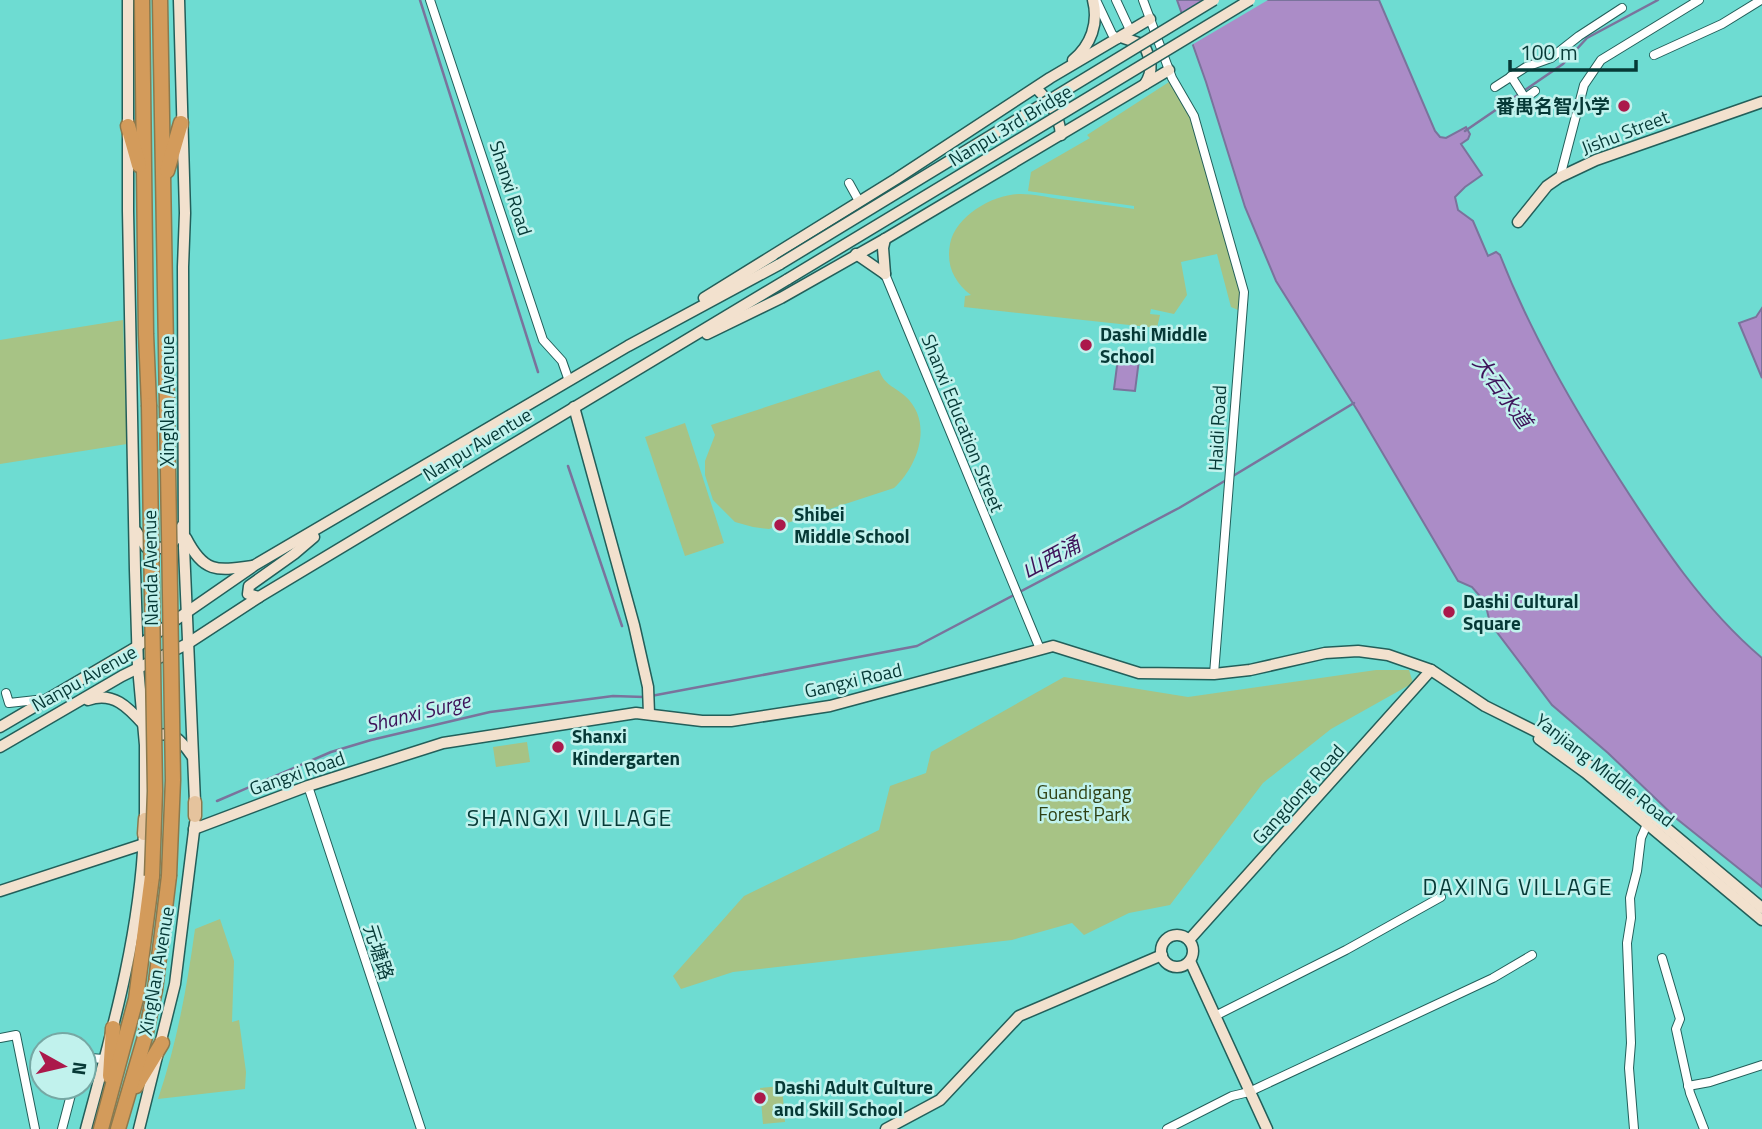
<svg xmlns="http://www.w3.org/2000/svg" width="1762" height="1129" viewBox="0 0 1762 1129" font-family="'Titillium Web','Noto Sans SC',sans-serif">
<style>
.green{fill:#a7c385}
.water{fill:#ab8cc7;stroke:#7a739c;stroke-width:2}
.pier{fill:#6edcd2}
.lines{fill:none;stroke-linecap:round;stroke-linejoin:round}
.stream{stroke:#7a739c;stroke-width:2.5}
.street-casing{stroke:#235f5a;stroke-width:10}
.secondary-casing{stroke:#235f5a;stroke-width:13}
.primary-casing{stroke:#8b794e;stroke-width:15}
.highway-casing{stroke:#8b794e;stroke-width:17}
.street{stroke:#fff;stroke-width:8}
.secondary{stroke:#f2e1ce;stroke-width:10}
.primary{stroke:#e5c39d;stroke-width:12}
.highway{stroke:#d39b5b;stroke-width:14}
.secondary-bridge-casing{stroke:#235f5a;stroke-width:13;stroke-linecap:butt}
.highway-bridge-casing{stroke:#8b794e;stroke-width:17;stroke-linecap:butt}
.secondary-bridge{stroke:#f2e1ce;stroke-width:10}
.highway-bridge{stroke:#d39b5b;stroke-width:14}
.poi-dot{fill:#ab194b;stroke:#c1f2ed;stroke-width:2.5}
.labels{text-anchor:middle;stroke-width:5;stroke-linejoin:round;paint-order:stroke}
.poi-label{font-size:19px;font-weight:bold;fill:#063936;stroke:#c1f2ed;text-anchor:start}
.street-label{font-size:19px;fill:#063936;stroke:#c1f2ed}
.park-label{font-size:19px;fill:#2f4114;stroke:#c1f2ed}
.water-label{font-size:21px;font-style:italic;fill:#3d1259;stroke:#c1f2ed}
.quarter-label{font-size:23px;letter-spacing:2px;fill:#063936;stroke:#c1f2ed}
</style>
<rect width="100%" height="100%" fill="#6edcd2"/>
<g class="green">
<path d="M1169,82L1191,118L1240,294L1238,310L1231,307L1217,254L1181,262L1187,295L1174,314L1151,309L1150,314L1160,315L1157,328L964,307L965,296L971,295C954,282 946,265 950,244C956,215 994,194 1021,194C1033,194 1047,197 1059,199C1084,202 1109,205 1134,209V206L1028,191L1031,172L1090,138L1087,135Z"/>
<path d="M123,320L127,444L0,464V340Z"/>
<path d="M879,370C885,386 894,386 905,396C934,422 918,466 894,488L769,529L753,527L735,522L713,500L705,475V461L715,435L711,425Z"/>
<path d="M685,423L724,543L685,556L645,437Z"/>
<path d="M1376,670H1409L1413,683L1331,729L1263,783L1170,905L1129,913L1084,935L1072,923L1012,940L733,972L681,989L673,976L744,896L879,830L890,786L926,773L931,752L1064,677L1188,697Z"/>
<path d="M527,742L530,762L496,767L493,747Z"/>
<path d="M220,919L234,961L232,1022L239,1020L246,1072L245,1089L158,1099C177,1043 187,987 195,929Z"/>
<path d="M782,1086L785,1122L763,1124L760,1088Z"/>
</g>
<g class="water">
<path d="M1177,0H1379L1435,131L1440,137L1446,138L1466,127L1470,134L1468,139L1461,144L1482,175L1465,187L1455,197L1458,210L1473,221L1488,256L1496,252L1500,255C1531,334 1574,408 1620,480C1661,544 1703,608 1762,658V887L1677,819L1608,753L1552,705L1490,623L1485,602L1472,587L1458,581L1359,413L1276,281L1245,207L1206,82Z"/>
<path d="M1762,308V378L1739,323L1756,317Z"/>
<path d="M1118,358L1139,360L1135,391L1114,389Z"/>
</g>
<path class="pier" d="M1203,0H1268L1190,46L1179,15Z"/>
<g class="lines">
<g class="stream">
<path d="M420,0L538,372"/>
<path d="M1465,131L1563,64L1587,38L1658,0"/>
<path d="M568,466L622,626"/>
<path d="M1233,476L1354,403"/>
<path d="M651,696L917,646L1179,508L1228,479"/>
<path d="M217,801L331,752L371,740L490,712L613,696L644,697"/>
</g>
<g class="street-casing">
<g id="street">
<path d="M430,0L543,340L562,361L569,381"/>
<path d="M1096,0L1112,34L1118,39"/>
<path d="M1116,0L1130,30"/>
<path d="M1143,0L1172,78L1194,116L1244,292L1214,674"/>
<path d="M1654,55L1722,24L1761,0"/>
<path d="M1511,76L1525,98"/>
<path d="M1495,87L1526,67L1551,58L1579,36L1622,8"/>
<path d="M1509,110L1535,91"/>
<path d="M1560,177L1584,85L1601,60L1699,0"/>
<path d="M849,183L859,201"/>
<path d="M885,274L1040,649"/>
<path d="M6,693L9,703L45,699"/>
<path d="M308,786L421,1129"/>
<path d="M1662,958L1680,1019L1676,1029L1690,1093L1704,1129"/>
<path d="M1215,1016L1346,950L1441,897"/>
<path d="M0,1038L16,1035L35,1129"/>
<path d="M84,1061L90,1058L104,1059"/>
<path d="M1688,1086L1710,1082L1762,1065"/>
<path d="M62,1129L73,1087"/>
<path d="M1167,1129L1232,1096L1249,1092L1493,978L1532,955"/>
<path d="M1634,1129L1629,1068L1631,1043L1627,943L1631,918L1630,898L1637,871L1641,838L1648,822"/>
</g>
</g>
<g class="secondary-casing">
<g id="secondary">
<path d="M128,0V211L135,570L138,667L145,745V819"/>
<path d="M179,0L185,213L183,267L184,548L195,802"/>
<path d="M1121,37L1144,45C1151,60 1154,70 1145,84"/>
<path d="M1073,60C1091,45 1099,23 1093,0"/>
<path d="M1036,88C1050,102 1059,114 1061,135"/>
<path d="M1518,222L1547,186L1560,177L1596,160L1762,102"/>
<path d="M885,239L883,248L885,274"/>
<path d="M856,254L885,274"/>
<path d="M704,298L896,179L1050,78L1150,19"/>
<path d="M707,334L781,298L885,239L1169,70"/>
<path d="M574,407L634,625L648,687L649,714"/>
<path d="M136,531L146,547C166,551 176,545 182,526"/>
<path d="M186,538C204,573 216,571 252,566"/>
<path d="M259,597L248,594L249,586L294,554L314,537"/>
<path d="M88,700C113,691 128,707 144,725"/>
<path d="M0,727L138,646L255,565L628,346L780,264"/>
<path d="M1539,739L1586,773L1762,920"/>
<path d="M150,740C170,726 181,740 192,756"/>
<path d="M0,747L122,676L187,644L259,597L788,279"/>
<path d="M194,829L308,786L443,743L636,713L702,721H731L830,706L1053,646L1139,673L1214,674L1250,670L1325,653L1358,651L1388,655L1431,670L1485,706L1559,743L1609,780L1762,908"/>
<path d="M0,891L144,844"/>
<circle cx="1177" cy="951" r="16"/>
<path d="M1189,940L1431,670"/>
<path d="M1190,961L1267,1129"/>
<path d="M86,1129C112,1032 140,934 144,834"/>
<path d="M139,1129L175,984L195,823"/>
<path d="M886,1129L940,1100L1019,1016L1162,955"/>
</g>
</g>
<g class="primary-casing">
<g id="primary">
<path d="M195,816V802"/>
<path d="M144,834L145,819"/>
</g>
</g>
<g class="highway-casing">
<g id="highway">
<path d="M142,0L146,334L149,405"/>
<path d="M160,0L167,406"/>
<path d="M128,126L139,165"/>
<path d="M167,171L181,123"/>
<path d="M110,1076L113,1028"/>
<path d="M136,1086L162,1043"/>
<path d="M101,1129L136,999L152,876"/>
<path d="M118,1129L145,1037L155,990L169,876"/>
</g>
</g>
<use href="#street" class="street"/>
<use href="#secondary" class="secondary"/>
<use href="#primary" class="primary"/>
<use href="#highway" class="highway"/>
<g class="secondary-bridge-casing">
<g id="secondary-bridge">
<path d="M780,264L1214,0"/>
<path d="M788,279L1250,0"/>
</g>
</g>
<g class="highway-bridge-casing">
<g id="highway-bridge">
<path d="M149,405L155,791L152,876"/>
<path d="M167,406L173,780L169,876"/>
</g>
</g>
<use href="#secondary-bridge" class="secondary-bridge"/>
<use href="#highway-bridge" class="highway-bridge"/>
</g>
<g class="poi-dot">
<circle cx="1624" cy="106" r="7"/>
<circle cx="1086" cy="345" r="7"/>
<circle cx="780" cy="525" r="7"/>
<circle cx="1449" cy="612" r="7"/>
<circle cx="558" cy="747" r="7"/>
<circle cx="760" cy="1098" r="7"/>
</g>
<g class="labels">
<g class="poi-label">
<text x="1610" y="113" text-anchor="end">番禺名智小学</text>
<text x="1100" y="341">Dashi Middle<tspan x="1100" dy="22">School</tspan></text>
<text x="794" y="521">Shibei<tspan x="794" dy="22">Middle School</tspan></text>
<text x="1463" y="608">Dashi Cultural<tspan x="1463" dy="22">Square</tspan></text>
<text x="572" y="743">Shanxi<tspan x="572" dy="22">Kindergarten</tspan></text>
<text x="774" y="1094">Dashi Adult Culture<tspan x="774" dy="22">and Skill School</tspan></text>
</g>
<g class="street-label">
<text transform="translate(1010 125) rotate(-31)" y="7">Nanpu 3rd Bridge</text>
<text transform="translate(1625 132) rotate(-21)" y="7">Jishu Street</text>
<text transform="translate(511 188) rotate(72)" y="7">Shanxi Road</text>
<text transform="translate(167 401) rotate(-90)" y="7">XingNan Avenue</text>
<text transform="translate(963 423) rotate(68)" y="7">Shanxi Education Street</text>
<text transform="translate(1217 428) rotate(-87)" y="7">Haidi Road</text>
<text transform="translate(477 444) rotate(-31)" y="7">Nanpu Aventue</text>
<text transform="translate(150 568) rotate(-91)" y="7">Nanda Avenue</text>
<text transform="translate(84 678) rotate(-29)" y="7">Nanpu Avenue</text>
<text transform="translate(853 680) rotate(-13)" y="7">Gangxi Road</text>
<text transform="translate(1605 770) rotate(38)" y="7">Yanjiang Middle Road</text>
<text transform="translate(297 773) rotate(-19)" y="7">Gangxi Road</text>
<text transform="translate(1298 794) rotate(-48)" y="7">Gangdong Road</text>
<text transform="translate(379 952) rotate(72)" y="7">元塘路</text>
<text transform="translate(156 971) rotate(-80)" y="7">XingNan Avenue</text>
</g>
<g class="park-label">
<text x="1084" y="799">Guandigang<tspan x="1084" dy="22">Forest Park</tspan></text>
</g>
<g class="water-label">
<text transform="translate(1502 392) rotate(54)" y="7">大石水道</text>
<text transform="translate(1051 558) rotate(-28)" y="7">山西涌</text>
<text transform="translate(418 713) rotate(-14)" y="7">Shanxi Surge</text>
</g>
<g class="quarter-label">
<text x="570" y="826">SHANGXI VILLAGE</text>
<text x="1518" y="895">DAXING VILLAGE</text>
</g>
</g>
<g transform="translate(63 1066) rotate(98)"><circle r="33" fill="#c1f2ed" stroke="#76a8a4" stroke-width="2"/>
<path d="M0-5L12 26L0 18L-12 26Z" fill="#ab194b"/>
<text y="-10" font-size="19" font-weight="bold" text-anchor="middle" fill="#063936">N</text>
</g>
<path d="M1510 60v10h126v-10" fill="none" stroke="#063936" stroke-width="3.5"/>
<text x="1520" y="60" font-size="21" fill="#063936" stroke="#c1f2ed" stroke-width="5" paint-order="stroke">100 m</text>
</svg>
